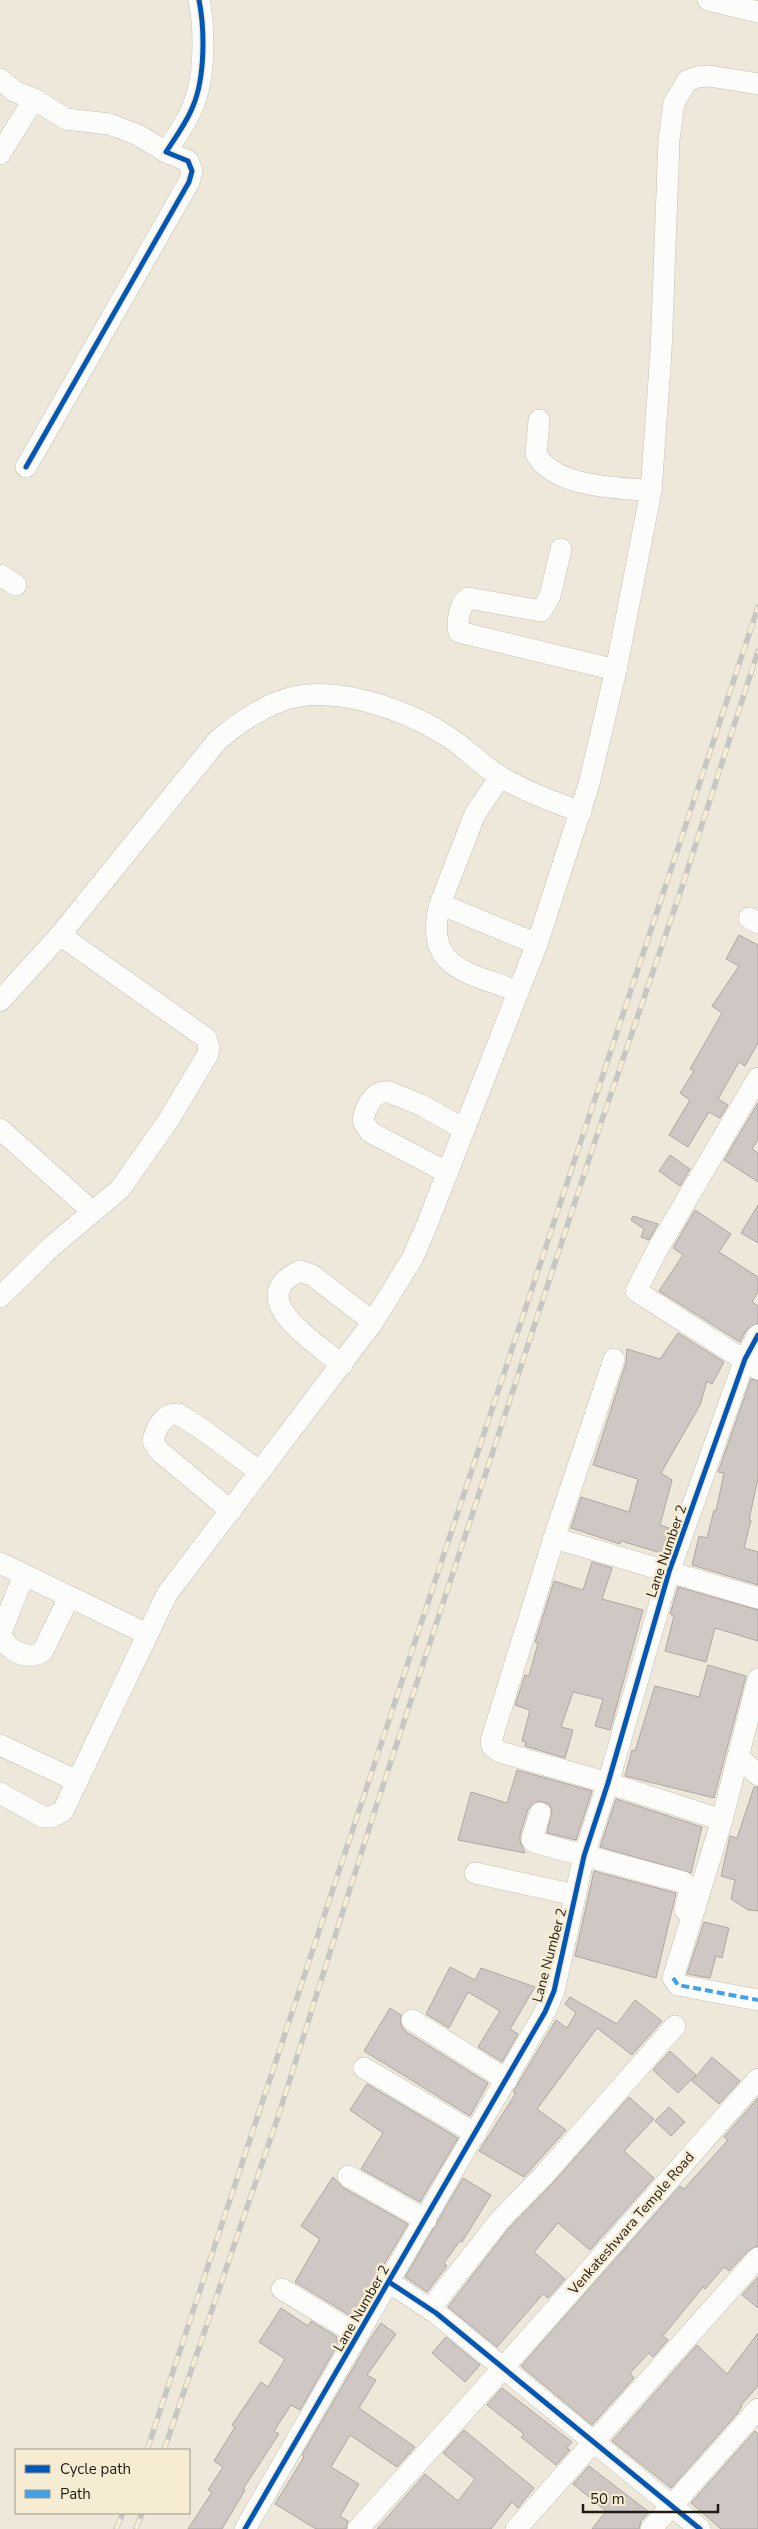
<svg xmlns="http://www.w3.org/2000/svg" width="758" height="2529" viewBox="0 0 758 2529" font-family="'Nunito Sans',sans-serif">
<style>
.building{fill:#cec7c4;stroke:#ada7a3}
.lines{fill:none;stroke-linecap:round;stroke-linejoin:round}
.minor-casing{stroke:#c4c0b6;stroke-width:22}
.minor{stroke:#fcfcfa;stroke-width:21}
.rail-casing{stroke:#c7c6c2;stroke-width:5.5}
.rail{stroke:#f6ecd3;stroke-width:4;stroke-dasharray:11;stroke-linecap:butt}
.quiet{stroke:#3da2ea;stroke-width:4;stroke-dasharray:8 4;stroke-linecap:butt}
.cycleway-casing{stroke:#f6ecd3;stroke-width:8}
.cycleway{stroke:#0057b8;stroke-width:5}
.labels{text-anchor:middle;stroke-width:5;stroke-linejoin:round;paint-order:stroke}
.street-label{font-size:14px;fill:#201c13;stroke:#f6ecd3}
</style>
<rect width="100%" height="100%" fill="#eee8db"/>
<g class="building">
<path d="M739,935L758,945V1043L745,1066L739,1062L718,1099L728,1105L720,1118L709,1112L688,1147L669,1135L690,1100L680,1093L694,1071L690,1069L722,1013L712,1006L739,966L726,959Z"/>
<path d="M758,1103V1140L752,1149L758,1153V1182L724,1160Z"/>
<path d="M670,1155L690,1169L680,1186L659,1171Z"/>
<path d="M758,1205V1243L741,1233Z"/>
<path d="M695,1210L731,1234L719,1252L758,1277V1292L752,1302L758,1306V1323L747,1329L740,1342L659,1291L683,1255L673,1248Z"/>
<path d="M633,1216L658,1224L649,1240L641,1237L644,1229L631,1220Z"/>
<path d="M678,1333L724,1362L712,1384L707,1381L700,1405L661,1473L672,1480L660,1525L669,1528L661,1553L621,1541L620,1544L571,1528L581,1497L629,1512L638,1479L593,1465L626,1363L627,1349L660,1359Z"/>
<path d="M751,1379L758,1381V1478L749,1520H751L744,1548L758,1552V1585L692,1565L699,1536L707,1538L714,1510L716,1511L724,1473L718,1472Z"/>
<path d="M592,1562L612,1568L602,1599L643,1610L610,1730L595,1726L603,1699L573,1692L561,1727L573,1730L565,1758L525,1746L526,1742L522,1741L530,1710L515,1705L525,1675L529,1676L538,1643L535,1642L554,1581L583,1590Z"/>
<path d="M678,1587L758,1610V1641L715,1628L706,1662L665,1651L674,1616L670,1614Z"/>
<path d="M708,1665L746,1676L714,1798L625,1776L632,1750L635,1751L655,1686L699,1697Z"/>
<path d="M517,1770L592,1791L576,1840L547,1833L552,1810L549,1804L538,1801L528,1809L520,1835V1841L525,1853L458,1840L471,1792L507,1803Z"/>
<path d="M754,1787H758V1911L748,1910L731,1899L735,1880L721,1876L730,1836L737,1838Z"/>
<path d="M616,1799L702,1827L691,1873L600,1847Z"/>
<path d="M594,1871L676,1893L656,1978L575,1956Z"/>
<path d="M704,1922L729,1928L722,1958L716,1956L710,1978L687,1974Z"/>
<path d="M450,1967L475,1980L481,1968L535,1987L510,2029L518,2034L502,2062L478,2047L500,2011L468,1992L449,2028L426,2014Z"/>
<path d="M570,1997L617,2024L635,2000L662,2021L632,2055L597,2028L537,2109L566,2130L524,2177L479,2151L516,2093L513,2092L556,2020L567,2028L576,2013L565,2004Z"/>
<path d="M390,2008L401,2015V2025L405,2031L488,2083L470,2116L364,2051Z"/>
<path d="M670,2051L696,2075L678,2093L653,2070Z"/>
<path d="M712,2057L740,2081L719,2104L692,2081Z"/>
<path d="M367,2084L458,2138L420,2202L361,2169L383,2133L350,2110Z"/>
<path d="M629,2097L654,2119L624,2151L654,2178L590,2250L558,2223L534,2252L565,2279L548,2298L543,2294L497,2347L448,2307L509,2228L552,2184Z"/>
<path d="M758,2098V2246L749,2250L729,2271L724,2267L705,2289L703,2287L663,2336L668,2340L653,2357L649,2353L630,2373L634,2378L592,2425L521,2366L680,2186L684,2189L728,2140L724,2137Z"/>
<path d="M669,2107L685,2122L671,2136L655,2121Z"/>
<path d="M333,2177L342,2187L408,2224L377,2276L351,2316L295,2282L320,2239L301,2226Z"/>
<path d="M463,2178L491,2195L462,2242L460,2241L444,2263L447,2266L427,2292L405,2277Z"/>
<path d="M758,2277V2308L742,2295Z"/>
<path d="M281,2308L308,2326L311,2321L337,2337L336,2340L339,2342L300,2410L291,2405L274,2431L279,2434L243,2489L245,2490L222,2529H188L212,2492L208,2490L223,2467L214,2461L235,2427L232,2425L261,2382L268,2387L285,2359L259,2342Z"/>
<path d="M381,2323L396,2334L367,2375L376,2380L359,2408L415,2447L397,2467L350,2435L331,2467L359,2484L340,2516L348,2521L346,2529H316L275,2504L304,2457L302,2455L370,2339Z"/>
<path d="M758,2333V2386L741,2405L742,2406L737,2414L671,2488L612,2441L697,2345L727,2374Z"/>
<path d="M446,2337L480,2365L465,2382L432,2353Z"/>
<path d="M502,2388L572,2442L567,2448L570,2450L556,2465L521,2437L524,2434L487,2405Z"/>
<path d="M464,2430L534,2488L518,2508L512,2502L491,2529H377L425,2474L458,2501L475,2479L443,2453Z"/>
<path d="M755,2431L758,2434V2529H721L691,2503Z"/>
<path d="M589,2466L649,2512L641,2521L639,2529H592L606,2511L573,2484Z"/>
</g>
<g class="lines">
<g class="minor-casing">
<g id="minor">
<path d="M708,0L758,12"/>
<path d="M0,79L14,91L34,99"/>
<path d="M0,154L34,99L66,119L109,124L138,135L166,152"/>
<path d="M539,420L536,454C555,488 616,487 651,491"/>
<path d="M26,467L189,182L192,171L188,161L166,152C175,138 187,122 193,106C205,78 205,30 199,0"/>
<path d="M561,549L550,596L541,611L468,598C460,603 456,624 459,632L616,670"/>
<path d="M0,575L16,585"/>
<path d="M440,904L475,814L500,777"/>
<path d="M749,918L758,923"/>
<path d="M517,991C468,972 423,969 440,904L537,944"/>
<path d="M0,1001L60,935L217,741C236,725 258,709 281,701C330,682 405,709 447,736C466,748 482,766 501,777C526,792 554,802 581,812"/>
<path d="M758,1078L657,1250L636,1291L758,1369"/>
<path d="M0,1129L93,1212"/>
<path d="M448,1173L370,1132L363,1121C365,1108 373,1090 389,1092L421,1105L464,1129"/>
<path d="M0,1297L51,1247L120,1189L168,1121L208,1054L209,1047L206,1038L60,935"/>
<path d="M614,1359L554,1538L491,1741L492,1746L500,1752L608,1783L722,1820"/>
<path d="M342,1365C317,1343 241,1298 300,1271L312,1275L373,1322"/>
<path d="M231,1511L158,1450L153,1441C156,1428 163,1413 178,1414L202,1429L260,1472"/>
<path d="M554,1538L758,1598"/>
<path d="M0,1563L147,1634"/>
<path d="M24,1575L1,1632C4,1650 28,1662 43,1651L69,1597"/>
<path d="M758,1679L722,1820L673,1978L678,1985L758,2000"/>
<path d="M0,1745L77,1781"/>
<path d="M738,1757L758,1775"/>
<path d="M0,1793L43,1817H51L63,1811L167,1594L373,1322L412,1259L426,1227L537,944L589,784L616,670L651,491L661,352L669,140L674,103L687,81L697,77L709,76L758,84"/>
<path d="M540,1813L532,1839L534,1842L683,1882L690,1889L685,1910"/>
<path d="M475,1873L575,1895"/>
<path d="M412,2020L507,2080"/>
<path d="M364,2068L476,2134"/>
<path d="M348,2176L426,2220"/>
<path d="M389,2282L436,2313L700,2529"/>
<path d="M282,2289L358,2335"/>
<path d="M430,2309L500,2220L543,2176L675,2026"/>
<path d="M245,2529L545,2012L554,1991L584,1856L608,1783L669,1572L745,1359L758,1335"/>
<path d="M358,2529L504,2367L758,2079"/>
<path d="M516,2529L758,2258"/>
<path d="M651,2529L758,2409"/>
</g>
</g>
<use href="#minor" class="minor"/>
<g class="rail-casing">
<g id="rail">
<path d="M147,2450L758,607"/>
<path d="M164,2450L279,2114L373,1816L600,1126L680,893L758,651"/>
<path d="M116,2529L123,2513"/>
<path d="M136,2529L142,2513"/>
</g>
</g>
<use href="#rail" class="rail"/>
<path class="quiet" d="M673,1978L678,1985L758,2000"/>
<g class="cycleway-casing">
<g id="cycleway">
<path d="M26,467L189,182L192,171L188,161L166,152C175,138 187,122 193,106C205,78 205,30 199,0"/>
<path d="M389,2282L436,2313L700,2529"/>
<path d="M245,2529L545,2012L554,1991L584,1856L608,1783L669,1572L745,1359L758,1335"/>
</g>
</g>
<use href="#cycleway" class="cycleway"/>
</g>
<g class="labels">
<g class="street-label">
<text transform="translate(666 1551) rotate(-71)" y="5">Lane Number 2</text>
<text transform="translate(549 1955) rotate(-75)" y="5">Lane Number 2</text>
<text transform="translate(631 2223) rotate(-49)" y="5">Venkateshwara Temple Road</text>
<text transform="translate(361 2308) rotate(-60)" y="5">Lane Number 2</text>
</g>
</g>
<rect x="15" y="2449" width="175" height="65" fill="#f6ecd3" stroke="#a09986"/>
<rect x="25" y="2465" width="25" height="8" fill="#0057b8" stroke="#a09986"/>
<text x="60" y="2474" font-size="15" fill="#201c13">Cycle path</text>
<rect x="25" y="2490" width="25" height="8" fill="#3da2ea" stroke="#a09986"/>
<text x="60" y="2499" font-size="15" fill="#201c13">Path</text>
<path d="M583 2504v8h135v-8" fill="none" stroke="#201c13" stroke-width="2.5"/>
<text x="590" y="2504" font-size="15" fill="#201c13" stroke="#f6ecd3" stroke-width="4" paint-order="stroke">50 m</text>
</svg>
